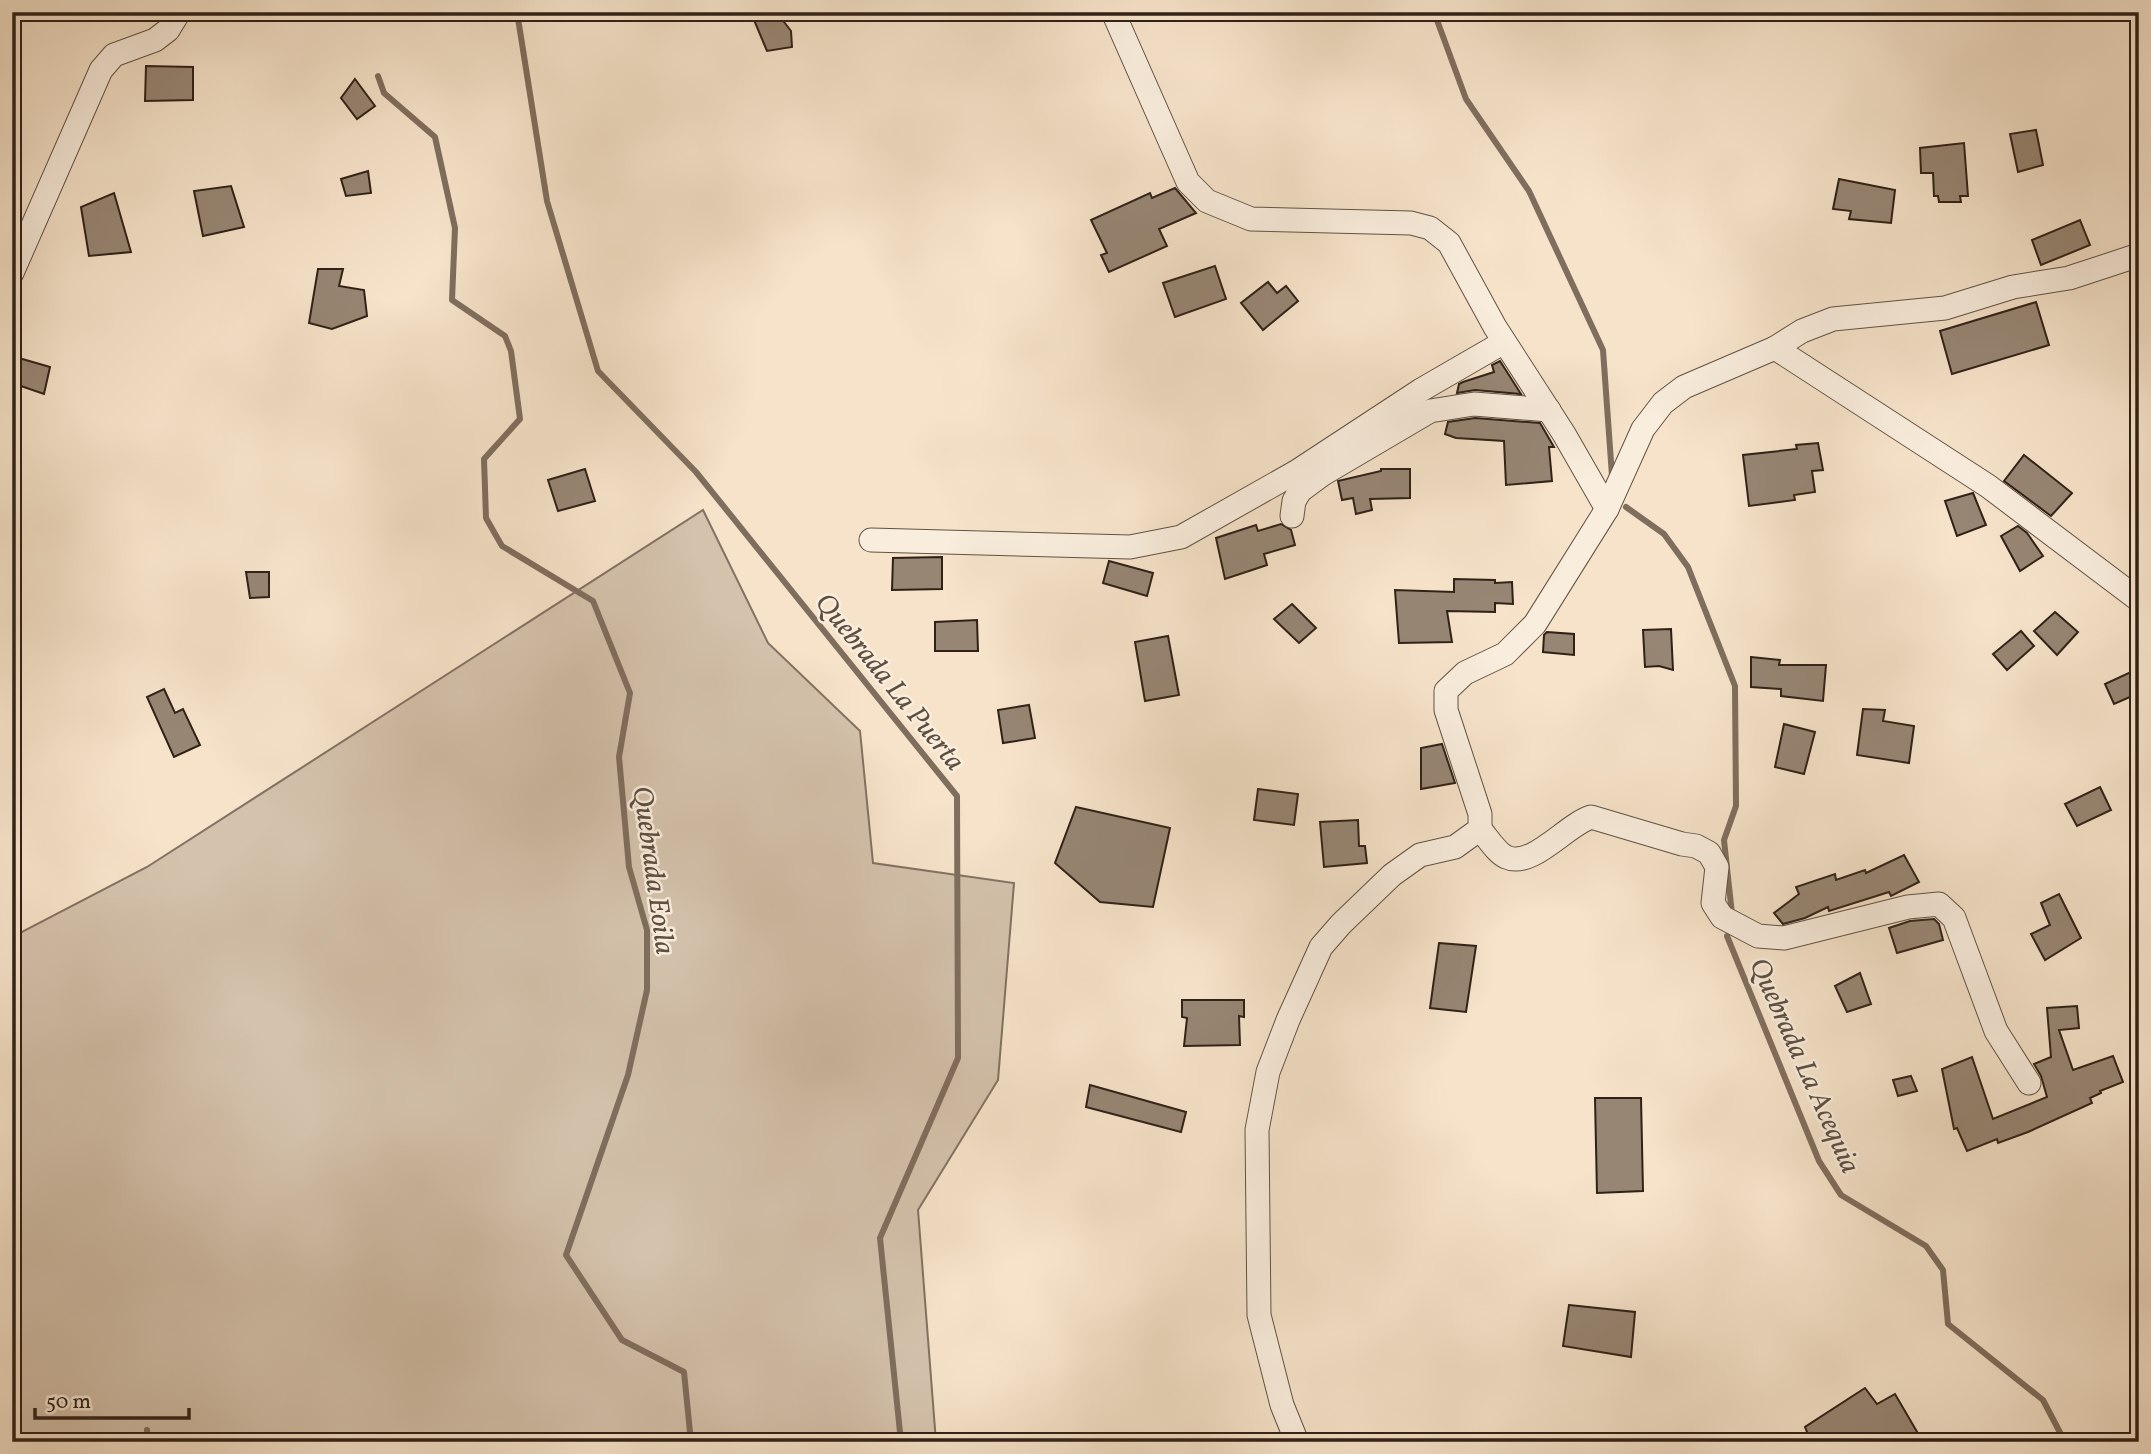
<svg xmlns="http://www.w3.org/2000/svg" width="2151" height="1454" viewBox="0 0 2151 1454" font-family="Vollkorn,serif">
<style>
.green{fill:#d4c2ac;stroke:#827262;stroke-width:2}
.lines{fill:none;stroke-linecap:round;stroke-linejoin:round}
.stream{stroke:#7f6e5e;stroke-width:6}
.building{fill:#978674;stroke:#302117;stroke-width:2}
.street-casing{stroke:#625244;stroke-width:25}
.street{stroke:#f9eddd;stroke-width:23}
.labels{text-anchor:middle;stroke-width:5;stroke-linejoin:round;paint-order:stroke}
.water-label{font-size:28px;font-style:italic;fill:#5e4e40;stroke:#f9eddd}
</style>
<rect width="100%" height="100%" fill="#f6e3ca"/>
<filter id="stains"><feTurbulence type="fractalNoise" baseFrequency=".00286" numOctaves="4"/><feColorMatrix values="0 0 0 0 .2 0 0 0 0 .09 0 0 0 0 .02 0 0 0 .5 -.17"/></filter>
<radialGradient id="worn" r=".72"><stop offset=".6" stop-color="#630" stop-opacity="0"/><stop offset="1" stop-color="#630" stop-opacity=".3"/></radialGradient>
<path class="green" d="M703,510L768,643L860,731L873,863L1014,883L998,1080L918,1210L936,1442H12V937L147,867Z"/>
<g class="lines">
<g class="stream">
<path d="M517,12L547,201L598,371L696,472L957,796L958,1058L880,1238L901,1442"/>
<path d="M1434,12L1466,99L1529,191L1603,350L1612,476"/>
<path d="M378,76L384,93L435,137L455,228L452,300L505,336L511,351L520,419L484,459L486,518L502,546L593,601L630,693L619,757L629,867L647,930V990L628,1075L566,1255L622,1340L684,1372L691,1442"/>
<path d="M1626,507L1664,534L1688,567L1735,686L1736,806L1724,840L1732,914"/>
<path d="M1727,936L1819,1161L1841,1195L1926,1246L1943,1270L1948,1324L2043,1400L2065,1442"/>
<path d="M147,1430L148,1442"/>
</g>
</g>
<g class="building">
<path d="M781,18L791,31L792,47L767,51L754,20Z"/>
<path d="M146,66L193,67V100L145,101Z"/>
<path d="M355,79L375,106L357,119L341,98Z"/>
<path d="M2036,130L2043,165L2018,172L2010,134Z"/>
<path d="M1964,143L1968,196H1960L1961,202H1939L1938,196H1934L1933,173H1921L1920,148Z"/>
<path d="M368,171L371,193L346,196L341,179Z"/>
<path d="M1839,179L1895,190L1891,223L1849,219L1851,211L1833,209Z"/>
<path d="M231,186L244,227L203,236L194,191Z"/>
<path d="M1175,188L1196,213L1159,229L1167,246L1109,272L1101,255L1107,253L1091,220L1150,193L1152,198Z"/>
<path d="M114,193L131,252L89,256L81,207Z"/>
<path d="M2080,220L2090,245L2041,265L2032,240Z"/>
<path d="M1215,266L1226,299L1175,317L1163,283Z"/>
<path d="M318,269H343L339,286L364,290L367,316L332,329L309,323Z"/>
<path d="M1268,282L1277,293L1286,286L1298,301L1263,330L1241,303Z"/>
<path d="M2036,302L2049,345L1952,374L1940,331Z"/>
<path d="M12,356L50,367L44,394L12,383Z"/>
<path d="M1500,361L1521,394L1475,390L1457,393L1459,384L1463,382L1494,372L1492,365Z"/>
<path d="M1475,418L1540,423L1554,447H1549L1552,481L1506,485L1504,441L1456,438L1445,434L1448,422Z"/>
<path d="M1818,443L1823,470L1812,471L1815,492L1794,495L1795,500L1749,506L1743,455L1797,449L1796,445Z"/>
<path d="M2024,455L2072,493L2051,516L2004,481Z"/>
<path d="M585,469L595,501L558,511L548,480Z"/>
<path d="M1381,469H1410V498L1370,499L1372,510L1356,514L1353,498L1342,500L1338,481L1381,471Z"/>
<path d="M1973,493L1986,525L1957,536L1945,501Z"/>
<path d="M1281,524L1291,530L1295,545L1264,554L1267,565L1225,579L1216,538L1256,525L1258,531Z"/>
<path d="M2018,526L2027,533L2043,556L2020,571L2001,536Z"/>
<path d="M942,557V589L892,590L893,558Z"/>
<path d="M1109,561L1153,573L1147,596L1103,583Z"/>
<path d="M246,572H269V597L250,598Z"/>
<path d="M1454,579L1495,580V583L1512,582L1513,604L1495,603V612L1447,611L1452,642L1399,643L1395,590L1454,592Z"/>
<path d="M1292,604L1316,628L1299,643L1274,619Z"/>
<path d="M2055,612L2078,632L2057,655L2034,631Z"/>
<path d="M977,620L978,651H935V622Z"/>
<path d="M1671,629L1673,670L1659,666L1645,667L1643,630Z"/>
<path d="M2021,631L2034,646L2007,670L1993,654Z"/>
<path d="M1547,632L1574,634V655L1543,652L1544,635Z"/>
<path d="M1168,636L1179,695L1145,701L1135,642Z"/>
<path d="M1751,657L1780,660L1779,665H1826L1823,701L1781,696V689L1751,687Z"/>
<path d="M2133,671L2139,684V693L2114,704L2105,684Z"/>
<path d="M164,689L175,713L183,709L200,745L174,757L147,697Z"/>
<path d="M1029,705L1035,738L1003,743L998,710Z"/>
<path d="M1863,709L1885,710L1883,721L1914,726L1909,763L1857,755Z"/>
<path d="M1784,724L1815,732L1804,774L1775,767Z"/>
<path d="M1442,744L1455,783L1421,789V748Z"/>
<path d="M2100,787L2111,810L2077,826L2065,804Z"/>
<path d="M1258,789L1298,794L1294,825L1254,820Z"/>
<path d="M1076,807L1170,828L1153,907L1100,902L1055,863Z"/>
<path d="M1358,820L1359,846H1365L1367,863L1324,867L1320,822Z"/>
<path d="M1904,855L1919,882L1891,896L1889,892L1829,911L1828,907L1805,918L1783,924L1774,913L1799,894L1796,887L1835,874L1836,880L1865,870L1866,873Z"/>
<path d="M2059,894L2081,938L2045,960L2031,934L2050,925L2041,903Z"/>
<path d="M1934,919L1939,924L1943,940L1897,953L1889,928L1910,921Z"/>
<path d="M1439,943L1476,946L1466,1012L1430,1008Z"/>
<path d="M1860,973L1871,1004L1847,1012L1835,986Z"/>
<path d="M1182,1000H1244V1017L1239,1016L1240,1045L1184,1046L1187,1018L1182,1017Z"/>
<path d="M2077,1006L2079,1028L2059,1030L2073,1070L2113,1056L2123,1082L2100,1091L2101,1093L2090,1098L2092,1103L2028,1132L1998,1143L1997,1139L1967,1151L1957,1128L1954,1129L1942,1069L1972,1057L1993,1119L2047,1097L2041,1076L2034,1064L2051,1057L2047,1008Z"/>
<path d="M1911,1076L1917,1091L1898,1096L1893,1080Z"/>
<path d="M1090,1085L1186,1112L1181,1132L1086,1107Z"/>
<path d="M1595,1098H1641L1643,1191L1597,1193Z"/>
<path d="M1569,1305L1635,1312L1631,1357L1563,1346Z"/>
<path d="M1865,1388L1877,1404L1895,1394L1923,1442H1811L1805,1427Z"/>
</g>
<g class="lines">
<g class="street-casing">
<g id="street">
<path d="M1113,12L1188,182L1207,201L1251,219L1411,223L1430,228L1449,243L1495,327L1564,434L1607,509"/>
<path d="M12,273L101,70L114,55L155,40L168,30L179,12"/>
<path d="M1775,348L1988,486L2139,600"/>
<path d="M1292,516L1294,501L1300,491L1323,474L1430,411L1474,404L1549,410"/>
<path d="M871,540L1130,547L1181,537L1296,472L1421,390L1504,342"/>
<path d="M1480,829C1487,837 1496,852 1506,857C1532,869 1566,825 1591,817L1682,844L1696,846L1709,853L1717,867L1713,903L1722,917L1758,936L1784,938L1908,907L1939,904L1954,918L1996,1031L2029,1083"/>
<path d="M1297,1442L1282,1405L1259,1315L1257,1130L1268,1072L1288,1020L1321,947L1341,924L1392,875L1420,855L1455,847L1480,829V814L1446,710V691L1465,673L1505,654L1535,624L1607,509L1643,429L1663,403L1684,387L1775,348L1802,331L1833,319L1945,308L2013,287L2069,278L2139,255"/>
</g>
</g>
<use href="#street" class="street"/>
</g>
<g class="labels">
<g class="water-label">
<text transform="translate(891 681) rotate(51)" y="10">Quebrada La Puerta</text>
<text transform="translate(655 870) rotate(82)" y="10">Quebrada Eoila</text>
<text transform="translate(1806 1065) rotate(66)" y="10">Quebrada La Acequia</text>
</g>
</g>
<rect width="2151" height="1454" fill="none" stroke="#f6e3ca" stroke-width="42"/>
<rect x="14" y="14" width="2123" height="1426" fill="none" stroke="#302117" stroke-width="3.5"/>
<rect x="21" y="21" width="2109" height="1412" fill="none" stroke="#302117" stroke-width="2"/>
<path d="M35 1408v10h154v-10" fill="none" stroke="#302117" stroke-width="3.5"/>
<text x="46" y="1408" font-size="21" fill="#302117" stroke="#f9eddd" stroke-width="5" paint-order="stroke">50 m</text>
<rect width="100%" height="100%" filter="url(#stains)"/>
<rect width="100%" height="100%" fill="url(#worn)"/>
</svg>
